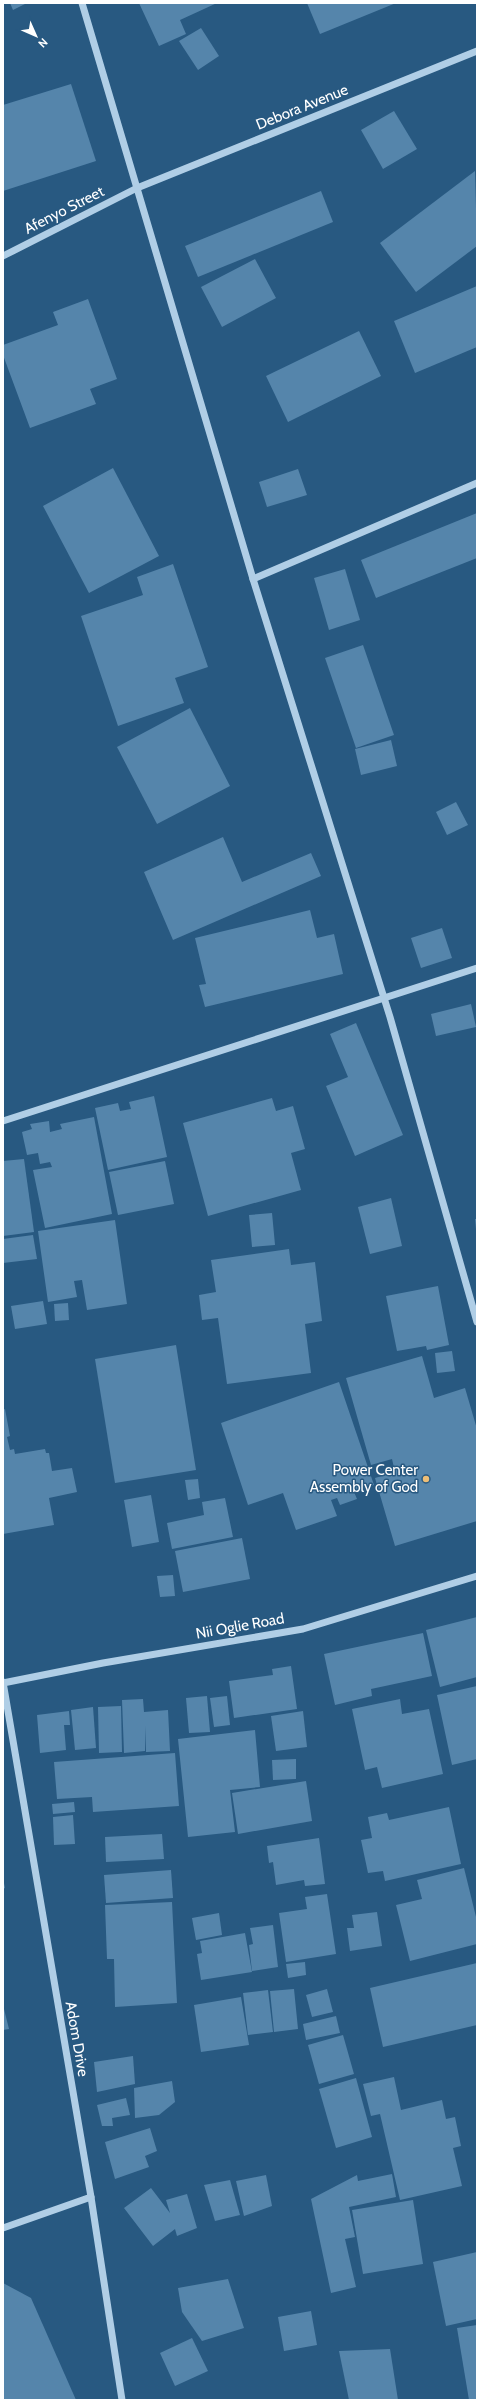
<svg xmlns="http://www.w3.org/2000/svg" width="480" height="2403" viewBox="0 0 480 2403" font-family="Cabin,sans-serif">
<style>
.building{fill:#5585ab}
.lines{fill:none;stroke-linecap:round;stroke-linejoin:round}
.minor{stroke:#b0cee6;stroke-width:7}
.poi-dot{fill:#edbe77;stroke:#285981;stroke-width:1.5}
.labels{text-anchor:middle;stroke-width:3;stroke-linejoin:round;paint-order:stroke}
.street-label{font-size:15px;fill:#fff;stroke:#285981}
.poi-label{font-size:15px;fill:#fff;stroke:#285981;text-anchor:end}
</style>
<rect width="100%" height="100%" fill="#285981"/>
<g class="building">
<path d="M10,3H27L13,10Z"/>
<path d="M139,3H217L180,20L186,34L159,46Z"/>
<path d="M307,3H396L320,34Z"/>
<path d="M201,28L219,56L198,70L179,41Z"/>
<path d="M71,84L96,161L3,191V105Z"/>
<path d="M394,111L417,149L383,169L361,130Z"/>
<path d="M475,171L477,246L416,292L380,243Z"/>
<path d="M321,191L333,222L198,277L185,246Z"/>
<path d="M255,259L276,298L222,327L201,287Z"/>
<path d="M477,286V347L415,373L394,321Z"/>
<path d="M88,299L117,379L90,389L96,404L30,428L3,355V345L58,325L53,312Z"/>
<path d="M359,331L381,376L288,422L266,376Z"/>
<path d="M113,468L159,556L89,593L43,506Z"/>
<path d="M298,469L307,495L267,507L259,482Z"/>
<path d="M477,513V558L376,598L361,560Z"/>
<path d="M173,564L208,667L175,678L184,703L118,726L81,616L143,595L137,577Z"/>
<path d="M345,569L360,620L329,630L314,578Z"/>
<path d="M363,645L394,735L356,748L325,658Z"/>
<path d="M190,708L230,786L157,824L117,747Z"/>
<path d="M391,740L397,766L361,775L355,749Z"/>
<path d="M456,802L468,825L447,835L436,812Z"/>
<path d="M223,837L242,882L311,853L321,876L173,940L144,872Z"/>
<path d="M310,910L317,938L334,934L343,974L205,1007L199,985L206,984L195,938Z"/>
<path d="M442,928L452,958L421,968L411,938Z"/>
<path d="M471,1004L476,1027L436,1036L431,1014Z"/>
<path d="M356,1023L403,1135L355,1156L326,1086L348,1077L330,1034Z"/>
<path d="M154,1096L167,1157L108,1170L95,1108L118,1103L120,1111L131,1109L129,1102Z"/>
<path d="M272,1098L276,1111L293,1106L305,1149L291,1153L301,1190L208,1216L183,1123Z"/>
<path d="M94,1117L112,1214L45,1228L33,1170L52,1167L50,1162L40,1164L38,1153L27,1155L22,1132L32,1129L30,1124L49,1121L50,1132L62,1129L60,1124Z"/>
<path d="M24,1159L34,1232L3,1236V1161Z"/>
<path d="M165,1161L174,1204L118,1215L109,1172Z"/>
<path d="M391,1198L402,1246L370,1254L358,1207Z"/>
<path d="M272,1213L275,1245L252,1247L249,1215Z"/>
<path d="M475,1219H477V1229H476Z"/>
<path d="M115,1220L127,1304L87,1310L82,1280L74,1281L77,1297L48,1302L38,1231Z"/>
<path d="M33,1235L37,1259L3,1263V1239Z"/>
<path d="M289,1249L291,1265L315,1262L322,1321L305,1324L311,1373L227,1384L218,1318L202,1320L199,1295L216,1292L211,1260Z"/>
<path d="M438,1286L449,1345L427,1350L426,1346L397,1351L386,1296Z"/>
<path d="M43,1301L47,1324L15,1329L11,1306Z"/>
<path d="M68,1303L69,1320L55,1321L54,1304Z"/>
<path d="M176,1345L196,1470L115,1483L95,1359Z"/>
<path d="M452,1351L455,1371L437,1373L435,1353Z"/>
<path d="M422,1356L434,1398L465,1388L477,1429V1521L395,1546L375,1478L395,1472L392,1459L371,1465L346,1378Z"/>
<path d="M339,1382L374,1485L354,1492L357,1499L340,1505L337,1498L331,1500L337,1516L296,1530L283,1493L248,1505L221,1423Z"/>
<path d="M5,1409L10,1436L7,1437L10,1450L14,1449L15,1454L45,1449L46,1453H49L52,1471L72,1468L77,1492L49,1498L54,1525L3,1534V1410Z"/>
<path d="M198,1479L200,1498L188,1500L185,1480Z"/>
<path d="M151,1495L159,1542L132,1547L124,1500Z"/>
<path d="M225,1498L233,1537L172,1549L167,1523L204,1515L202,1502Z"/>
<path d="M242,1538L250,1579L183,1592L175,1551Z"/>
<path d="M173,1575L175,1596L160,1597L157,1576Z"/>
<path d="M477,1617V1677L440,1687L426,1630Z"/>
<path d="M423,1633L432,1676L371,1689L372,1696L335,1705L324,1654Z"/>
<path d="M291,1666L297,1709L234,1718L229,1681L273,1675L272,1669Z"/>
<path d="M477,1686V1759L452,1765L437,1695Z"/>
<path d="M207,1696L210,1732L189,1733L186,1698Z"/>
<path d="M227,1696L230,1725L214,1727L210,1698Z"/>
<path d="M143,1699L144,1712L168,1710L170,1751L146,1752L145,1726V1751L124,1753L122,1700Z"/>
<path d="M400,1699L402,1714L429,1709L443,1774L382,1788L377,1767L365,1770L352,1709Z"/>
<path d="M121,1706L122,1752L99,1753L98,1707Z"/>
<path d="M93,1707L96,1748L75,1750L71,1710Z"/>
<path d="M69,1711L70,1725H64L66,1750L40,1753L37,1715Z"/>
<path d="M303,1711L307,1747L276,1751L271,1716Z"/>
<path d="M255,1730L260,1787L230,1790L235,1832L188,1837L178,1739Z"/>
<path d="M175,1753L179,1806L93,1812L92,1797L57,1799L54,1762Z"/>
<path d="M296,1759V1779L273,1780L272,1760Z"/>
<path d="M306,1781L312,1821L238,1834L232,1793Z"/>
<path d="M74,1802L75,1812L53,1814L52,1804Z"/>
<path d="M449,1807L461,1864L385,1881L383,1871L368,1873L361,1840L372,1838L368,1817L387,1813L389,1820Z"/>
<path d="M73,1815L75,1844L54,1845L53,1817Z"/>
<path d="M162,1834L164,1859L106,1862L105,1837Z"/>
<path d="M319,1838L325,1884L305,1886L304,1880L276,1885L273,1862L269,1863L267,1846Z"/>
<path d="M464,1868L477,1921V1944L410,1961L396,1905L422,1899L417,1880Z"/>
<path d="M171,1870L173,1898L106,1903L104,1875Z"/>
<path d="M3,1878L5,1888L3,1889Z"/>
<path d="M327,1894L336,1954L286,1962L279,1913L307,1909L305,1897Z"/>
<path d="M172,1902L177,2003L115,2007L114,1959H107L105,1905Z"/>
<path d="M377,1912L382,1946L350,1951L347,1928H354L352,1915Z"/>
<path d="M219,1913L222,1935L196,1940L192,1918Z"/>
<path d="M273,1925L278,1967L252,1971L249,1945L253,1944L250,1928Z"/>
<path d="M245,1933L252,1972L201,1980L197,1954L202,1953L200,1941Z"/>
<path d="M305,1962L306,1975L288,1978L286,1964Z"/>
<path d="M477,1963V2025L383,2047L370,1988Z"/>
<path d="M294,1989L298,2029L274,2032L270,1991Z"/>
<path d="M327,1989L333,2012L312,2017L306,1995Z"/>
<path d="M268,1990L273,2032L248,2035L243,1993Z"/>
<path d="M241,1997L249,2045L201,2052L194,2005Z"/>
<path d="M3,2005L9,2029L3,2030Z"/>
<path d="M336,2016L340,2033L306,2040L303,2024Z"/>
<path d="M343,2035L354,2074L319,2084L308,2045Z"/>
<path d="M133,2056L135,2084L97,2092L94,2062Z"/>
<path d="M394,2077L401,2110L442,2100L446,2119L455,2117L461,2146L453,2148L462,2186L400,2200L380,2114L371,2116L363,2084Z"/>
<path d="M356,2078L372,2137L336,2148L319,2089Z"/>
<path d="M172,2081L175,2102L159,2115L135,2118L134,2088Z"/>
<path d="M126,2098L130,2115L112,2118L113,2126H102L97,2105Z"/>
<path d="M150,2128L157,2151L145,2156L149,2167L115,2179L105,2142Z"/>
<path d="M392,2174L396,2197L349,2207L355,2237L345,2239L356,2287L331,2293L311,2199L357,2175L358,2181Z"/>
<path d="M266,2175L272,2206L244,2216L236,2181Z"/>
<path d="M230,2180L240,2215L215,2221L204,2185Z"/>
<path d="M151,2188L170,2213L166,2200L187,2194L197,2228L177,2236L175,2229L153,2246L124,2208Z"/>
<path d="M413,2200L423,2264L363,2274L352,2210Z"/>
<path d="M477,2252V2319L446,2326L433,2262Z"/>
<path d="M228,2279L244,2328L202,2341L182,2312L178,2288Z"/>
<path d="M3,2283L31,2298L76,2400H3Z"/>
<path d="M311,2311L317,2345L284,2351L278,2317Z"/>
<path d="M477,2325V2400H469L457,2328Z"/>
<path d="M192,2338L208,2371L175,2386L160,2353Z"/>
<path d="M390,2349L398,2400H349L339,2351Z"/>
</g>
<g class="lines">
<g class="minor">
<path d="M82,3L253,579L390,1017L477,1322"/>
<path d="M3,256L137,188L477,51"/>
<path d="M253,579L477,483"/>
<path d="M3,1121L477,968"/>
<path d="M3,1682L91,2197L122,2400"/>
<path d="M3,1683L103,1663L303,1629L477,1576"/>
<path d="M3,2228L91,2197"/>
</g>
</g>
<circle class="poi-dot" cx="426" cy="1479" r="4"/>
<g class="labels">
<g class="street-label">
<text transform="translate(302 107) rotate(-22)" y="5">Debora Avenue</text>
<text transform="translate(64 210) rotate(-27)" y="5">Afenyo Street</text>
<text transform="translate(240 1626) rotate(-10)" y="5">Nii Oglie Road</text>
<text transform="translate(77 2039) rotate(80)" y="5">Adom Drive</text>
</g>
<g class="poi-label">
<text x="418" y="1475">Power Center<tspan x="418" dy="17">Assembly of God</tspan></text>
</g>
</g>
<rect width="480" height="2403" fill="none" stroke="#ffffff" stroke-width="8"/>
<g transform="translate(36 36) rotate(135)" stroke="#285981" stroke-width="3" paint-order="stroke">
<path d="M0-3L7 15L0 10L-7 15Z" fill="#ffffff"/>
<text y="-6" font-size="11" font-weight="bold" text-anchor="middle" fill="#ffffff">N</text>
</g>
</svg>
